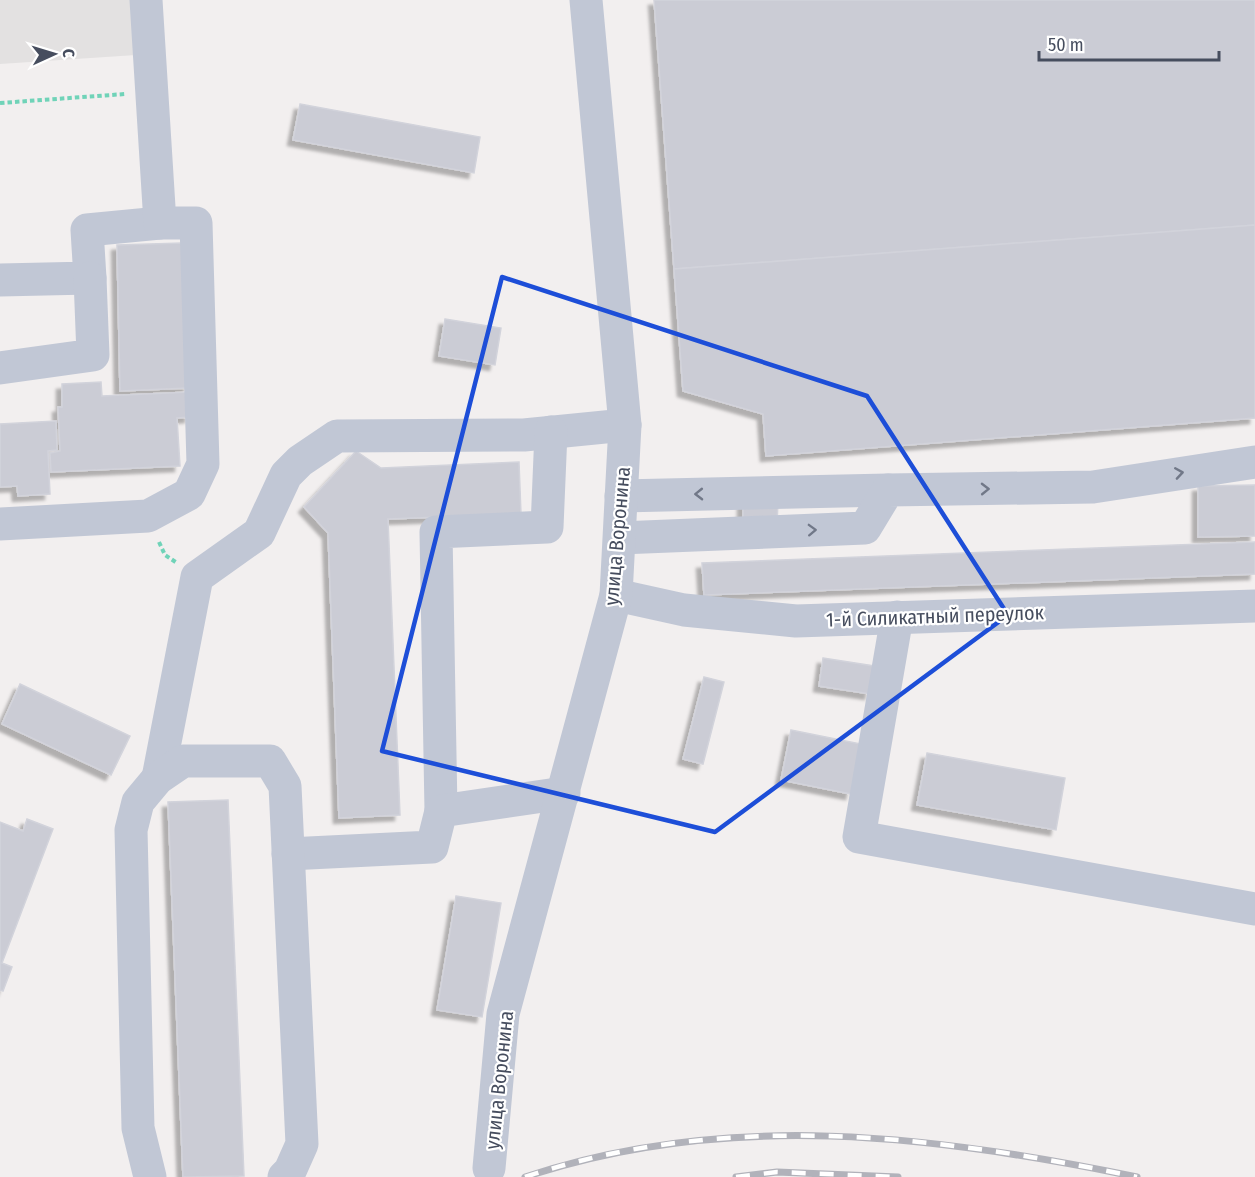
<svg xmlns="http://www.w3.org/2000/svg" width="1255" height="1177" viewBox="0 0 1255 1177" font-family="'Fira Sans Condensed',sans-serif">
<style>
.education{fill:#e3e1e1}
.building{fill:#cbccd5;stroke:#d2d3db;stroke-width:1.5;filter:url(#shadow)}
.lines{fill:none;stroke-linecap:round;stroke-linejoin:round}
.path{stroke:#70d3b8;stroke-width:4;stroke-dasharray:4.5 3;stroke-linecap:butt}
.minor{stroke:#c1c7d5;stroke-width:33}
.rail-casing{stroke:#b1b2ba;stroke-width:7}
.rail{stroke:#fff;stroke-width:4.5;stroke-dasharray:14;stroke-linecap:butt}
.oneway{stroke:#717888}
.marked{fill:none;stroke:#1d4ed8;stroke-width:4.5;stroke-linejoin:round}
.labels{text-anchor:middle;stroke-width:4.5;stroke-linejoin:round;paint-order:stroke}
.street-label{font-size:20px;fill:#464d5e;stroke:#fff}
</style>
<defs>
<filter id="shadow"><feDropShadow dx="-5.5" dy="5.5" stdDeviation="1.5" flood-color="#0004"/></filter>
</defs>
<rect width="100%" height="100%" fill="#f2efef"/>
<path class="education" d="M0,0H132L136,55L0,64Z"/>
<g class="building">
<path d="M654,0H1255V225L674,269Z"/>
<path d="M300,104L480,137L474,173L293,140Z"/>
<path d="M1255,225V418L766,456L763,414L683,391L674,269Z"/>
<path d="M182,243L189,388L120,391L117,245Z"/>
<path d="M445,319L501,328L495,365L439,356Z"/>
<path d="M101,382L102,396L190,392V417L177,418L180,466L51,472L50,453L60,451L58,407H62V384Z"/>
<path d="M56,421L57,450L48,451L50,494L18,496L17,486L0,487V424Z"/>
<path d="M356,451L381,468L519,462L521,514L388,519L400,815L339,818L328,533L304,507Z"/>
<path d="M1255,485V536L1198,537V486Z"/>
<path d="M743,499L778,500L777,526H743Z"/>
<path d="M1255,542V574L704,595L702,563Z"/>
<path d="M823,658L874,666L870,694L819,686Z"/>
<path d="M704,677L724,682L703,764L683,759Z"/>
<path d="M20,684L130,736L111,775L2,724Z"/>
<path d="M791,730L861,744L851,794L781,780Z"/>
<path d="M927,753L1065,778L1056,830L917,805Z"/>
<path d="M228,800L244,1176L183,1177L168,802Z"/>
<path d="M27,819L53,829L2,963L12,967L3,991L0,990V822L23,831Z"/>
<path d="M456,896L501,903L482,1017L437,1010Z"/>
</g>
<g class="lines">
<g class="path">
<path d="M0,103L125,94"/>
<path d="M159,542L165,555L177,563"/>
</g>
<g class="minor">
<path d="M0,280L90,278L87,230L160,223"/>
<path d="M0,368L93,355L90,278"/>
<path d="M621,496L888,490"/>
<path d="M0,524L148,516L189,494L203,464L196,223H160L146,0"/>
<path d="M620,538L865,528L888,490L1093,487L1255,462"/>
<path d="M616,595L684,610L796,621L1255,606"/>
<path d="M897,617L859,837L1255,909"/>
<path d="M158,778L197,577L259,533L286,475L300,461L337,436L524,435L625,425"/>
<path d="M441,811L436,532L547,527L551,432"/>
<path d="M288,854L432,847L441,811L564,793"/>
<path d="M489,1168L503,1014L616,595L625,425L586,0"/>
<path d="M150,1177L138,1128L131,830L138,802L158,778L183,761H270L285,786L302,1144L290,1171L284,1177"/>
</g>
<g class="rail-casing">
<g id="rail">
<path d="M525,1177C725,1110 935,1135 1137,1177"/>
<path d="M736,1177L777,1172L898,1177"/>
</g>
</g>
<use href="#rail" class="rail"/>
</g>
<defs><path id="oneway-chevron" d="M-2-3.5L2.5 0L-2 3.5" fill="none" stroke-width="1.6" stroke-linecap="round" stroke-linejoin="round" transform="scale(1.5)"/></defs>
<g class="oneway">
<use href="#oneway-chevron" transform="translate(1179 473) rotate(-9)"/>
<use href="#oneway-chevron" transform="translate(985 489) rotate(-1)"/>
<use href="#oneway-chevron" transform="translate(699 494) rotate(179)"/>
<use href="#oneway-chevron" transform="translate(812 530) rotate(-2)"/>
</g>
<path class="marked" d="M502,277L867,396L1008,615L715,832L382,751Z"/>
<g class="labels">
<g class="street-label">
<text transform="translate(617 536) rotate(-85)" y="7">улица Воронина</text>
<text transform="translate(935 616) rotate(-2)" y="7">1-й Силикатный переулок</text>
<text transform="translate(499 1080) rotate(-84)" y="7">улица Воронина</text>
</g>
</g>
<g transform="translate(54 54) rotate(86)" stroke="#ffffff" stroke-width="4.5" paint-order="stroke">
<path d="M0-4.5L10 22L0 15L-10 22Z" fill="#464d5e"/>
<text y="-9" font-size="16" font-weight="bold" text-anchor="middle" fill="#464d5e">С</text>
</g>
<path d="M1039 51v9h180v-9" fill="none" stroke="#464d5e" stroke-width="3"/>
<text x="1048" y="51" font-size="18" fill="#464d5e" stroke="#ffffff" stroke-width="4.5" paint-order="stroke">50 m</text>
</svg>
